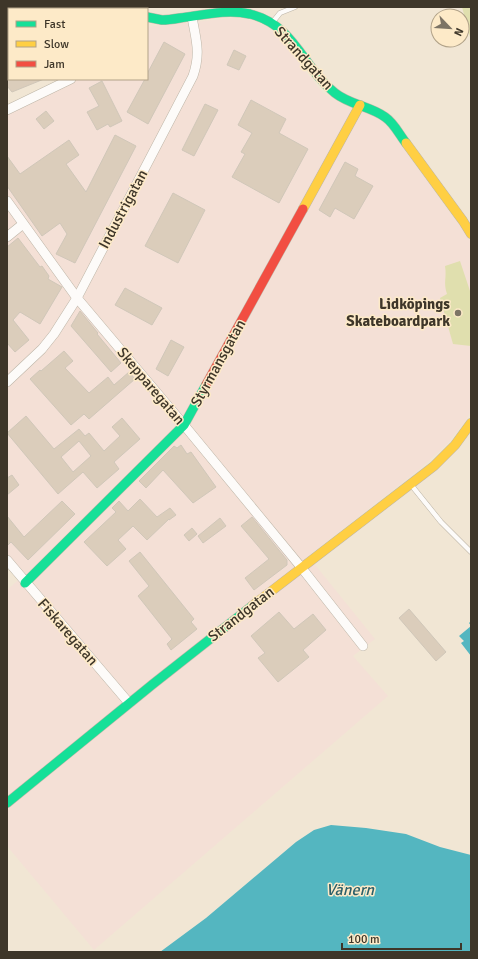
<svg xmlns="http://www.w3.org/2000/svg" width="478" height="959" viewBox="0 0 478 959" font-family="Signika,sans-serif">
<style>
.industrial{fill:#f4e0d6}
.green{fill:#e0dfae}
.water{fill:#54b6c0}
.building{fill:#dbcdbb;stroke:#d0c7b9;fill-rule:evenodd}
.lines{fill:none;stroke-linecap:round;stroke-linejoin:round}
.lane-casing{stroke:#bdb5a7;stroke-width:5.5}
.street-casing{stroke:#bdb5a7;stroke-width:10}
.fast-casing{stroke:#bdb5a7;stroke-width:10}
.slow-casing{stroke:#bdb5a7;stroke-width:10}
.jam-casing{stroke:#bdb5a7;stroke-width:10}
.lane{stroke:#fdfbf9;stroke-width:4.5}
.street{stroke:#fdfbf9;stroke-width:9}
.fast{stroke:#16e098;stroke-width:9}
.slow{stroke:#ffcf43;stroke-width:9}
.jam{stroke:#f24e42;stroke-width:9}
.poi-dot{fill:#7d7465;stroke:#fdeac8;stroke-width:1.5}
.labels{text-anchor:middle;stroke-width:3;stroke-linejoin:round;paint-order:stroke}
.street-label{font-size:15px;fill:#3e3629;stroke:#fdeac8}
.poi-label{font-size:15px;font-weight:bold;fill:#3e3629;stroke:#fdeac8;text-anchor:end}
.water-label{font-size:16px;font-style:italic;fill:#2c5f69;stroke:#fdeac8}
</style>
<rect width="100%" height="100%" fill="#f1e6d4"/>
<path class="industrial" d="M232,18L251,20L267,27L282,38L301,66L323,93L345,106L381,118L468,237L471,242V411L466,420L448,443L421,468L308,556L375,639L353,656L388,696L94,950L7,846V590L24,575L7,553V115L79,79H147V27Z"/>
<g class="green">
<path d="M462,7H471V37H470Z"/>
<path d="M460,261L471,294V346L453,344L440,298L447,294C443,282 447,278 445,266Z"/>
</g>
<g class="water">
<path d="M471,621V656L461,643L464,641L459,636L471,626L469,623Z"/>
<path d="M331,825L366,828L406,834L440,847L471,855V952H160L206,918L296,842L314,830Z"/>
</g>
<g class="building">
<path d="M164,42L185,54L148,124L127,112L145,79H147V74Z"/>
<path d="M234,50L246,56L239,70L227,65Z"/>
<path d="M7,79H44L12,92L7,86Z"/>
<path d="M102,81L122,121L110,127L108,124L97,130L87,112L99,106L89,88Z"/>
<path d="M251,100L286,119L279,133L308,149L279,203L232,177L245,154L241,152L252,133L238,125Z"/>
<path d="M205,104L218,110L194,156L182,150Z"/>
<path d="M46,111L54,121L44,129L36,119Z"/>
<path d="M115,135L136,146L75,263L56,254L67,234L60,223L42,236L7,186V156L20,174L69,140L79,155L66,164L86,192Z"/>
<path d="M345,162L358,169L355,176L373,186L354,219L335,208L330,217L319,210Z"/>
<path d="M173,193L205,210L178,263L145,246Z"/>
<path d="M18,238L40,267L42,266L49,276L48,279L62,287L40,324L20,312L13,320L29,340L15,352L7,343V247Z"/>
<path d="M125,288L162,308L152,325L115,305Z"/>
<path d="M80,311L98,333L97,334L121,363L111,372L71,326Z"/>
<path d="M171,340L184,347L168,376L156,369Z"/>
<path d="M64,351L73,361L65,368L89,393L108,377L114,385L129,372L135,379L89,419L84,414L71,425L30,379L40,370L41,371Z"/>
<path d="M26,416L54,449L79,429L85,436L89,433L104,451L120,436L112,427L122,418L140,439L114,462L119,469L97,488L83,472L58,494L7,433ZM79,441L91,456L73,472L61,457Z"/>
<path d="M181,445L187,454L191,452L216,487L193,503L163,470L146,488L139,481L174,446L177,448Z"/>
<path d="M12,475L19,485L7,495V478Z"/>
<path d="M140,499L157,517L170,508L176,515L169,520V519L147,540L133,526L118,540L126,549L107,566L84,542L116,512L112,508L119,501L128,511Z"/>
<path d="M62,501L75,514L28,560L11,542L7,546V516L24,537Z"/>
<path d="M252,517L287,560V565L254,590L245,578L269,559L241,526Z"/>
<path d="M220,518L226,526L203,543L198,536Z"/>
<path d="M192,528L197,534L189,541L184,535Z"/>
<path d="M140,552L194,619L191,622L197,629L171,650L167,644L172,639L138,596L149,586L129,561Z"/>
<path d="M409,609L446,652L436,661L399,618Z"/>
<path d="M279,612L294,629L313,614L326,630L303,650L309,657L278,682L258,658L265,653L251,636Z"/>
</g>
<g class="lines">
<g class="lane-casing">
<g id="lane">
<path d="M96,9L97,7"/>
<path d="M272,23L280,13L295,7"/>
<path d="M412,486L441,522L471,552"/>
</g>
</g>
<g class="street-casing">
<g id="street">
<path d="M121,7L125,9"/>
<path d="M7,110L71,79"/>
<path d="M7,201L77,298L184,425L301,567L363,646"/>
<path d="M7,237L23,224"/>
<path d="M7,382L42,349L54,334L77,298L193,76C201,53 196,40 192,17"/>
<path d="M7,560L129,703"/>
</g>
</g>
<g class="fast-casing">
<g id="fast">
<path d="M30,9L31,7"/>
<path d="M147,17C152,18 157,19 162,20C168,20 174,19 180,18C203,15 227,9 250,14C295,25 303,68 335,93C350,105 370,106 385,117C394,123 399,134 406,143"/>
<path d="M7,27L9,26"/>
<path d="M25,583L184,425L206,385"/>
<path d="M7,803L153,684L252,606"/>
</g>
</g>
<g class="slow-casing">
<g id="slow">
<path d="M406,143L463,221L471,234"/>
<path d="M303,209L360,105"/>
<path d="M252,606L434,466L455,445L471,423"/>
</g>
</g>
<g class="jam-casing">
<path id="jam" d="M206,385L303,209"/>
</g>
<use href="#lane" class="lane"/>
<use href="#street" class="street"/>
<use href="#fast" class="fast"/>
<use href="#slow" class="slow"/>
<use href="#jam" class="jam"/>
</g>
<circle class="poi-dot" cx="458" cy="313" r="4"/>
<g class="labels">
<g class="street-label">
<text transform="translate(304 58) rotate(48)" y="5">Strandgatan</text>
<text transform="translate(123 209) rotate(-62)" y="5">Industrigatan</text>
<text transform="translate(218 363) rotate(-61)" y="5">Styrmansgatan</text>
<text transform="translate(151 386) rotate(50)" y="5">Skepparegatan</text>
<text transform="translate(241 614) rotate(-38)" y="5">Strandgatan</text>
<text transform="translate(68 632) rotate(49)" y="5">Fiskaregatan</text>
</g>
<g class="poi-label">
<text x="450" y="309">Lidköpings<tspan x="450" dy="17">Skateboardpark</tspan></text>
</g>
<g class="water-label">
<text x="350" y="895">Vänern</text>
</g>
</g>
<rect width="478" height="959" fill="none" stroke="#3e3629" stroke-width="16"/>
<rect x="8" y="8" width="140" height="72" fill="#fdeac8" stroke="#b1a288"/>
<rect x="16" y="21" width="20" height="6" fill="#16e098" stroke="#b1a288"/>
<text x="44" y="28" font-size="12" fill="#3e3629">Fast</text>
<rect x="16" y="41" width="20" height="6" fill="#ffcf43" stroke="#b1a288"/>
<text x="44" y="48" font-size="12" fill="#3e3629">Slow</text>
<rect x="16" y="61" width="20" height="6" fill="#f24e42" stroke="#b1a288"/>
<text x="44" y="68" font-size="12" fill="#3e3629">Jam</text>
<g transform="translate(450 28) rotate(115)"><circle r="19" fill="#fdeac8" stroke="#b1a288"/>
<path d="M0-3L7 15L0 10L-7 15Z" fill="#7d7465"/>
<text y="-6" font-size="11" font-weight="bold" text-anchor="middle" fill="#3e3629">N</text>
</g>
<path d="M342 943v6h119v-6" fill="none" stroke="#3e3629" stroke-width="2"/>
<text x="348" y="943" font-size="12" fill="#3e3629" stroke="#fdeac8" stroke-width="3" paint-order="stroke">100 m</text>
</svg>
